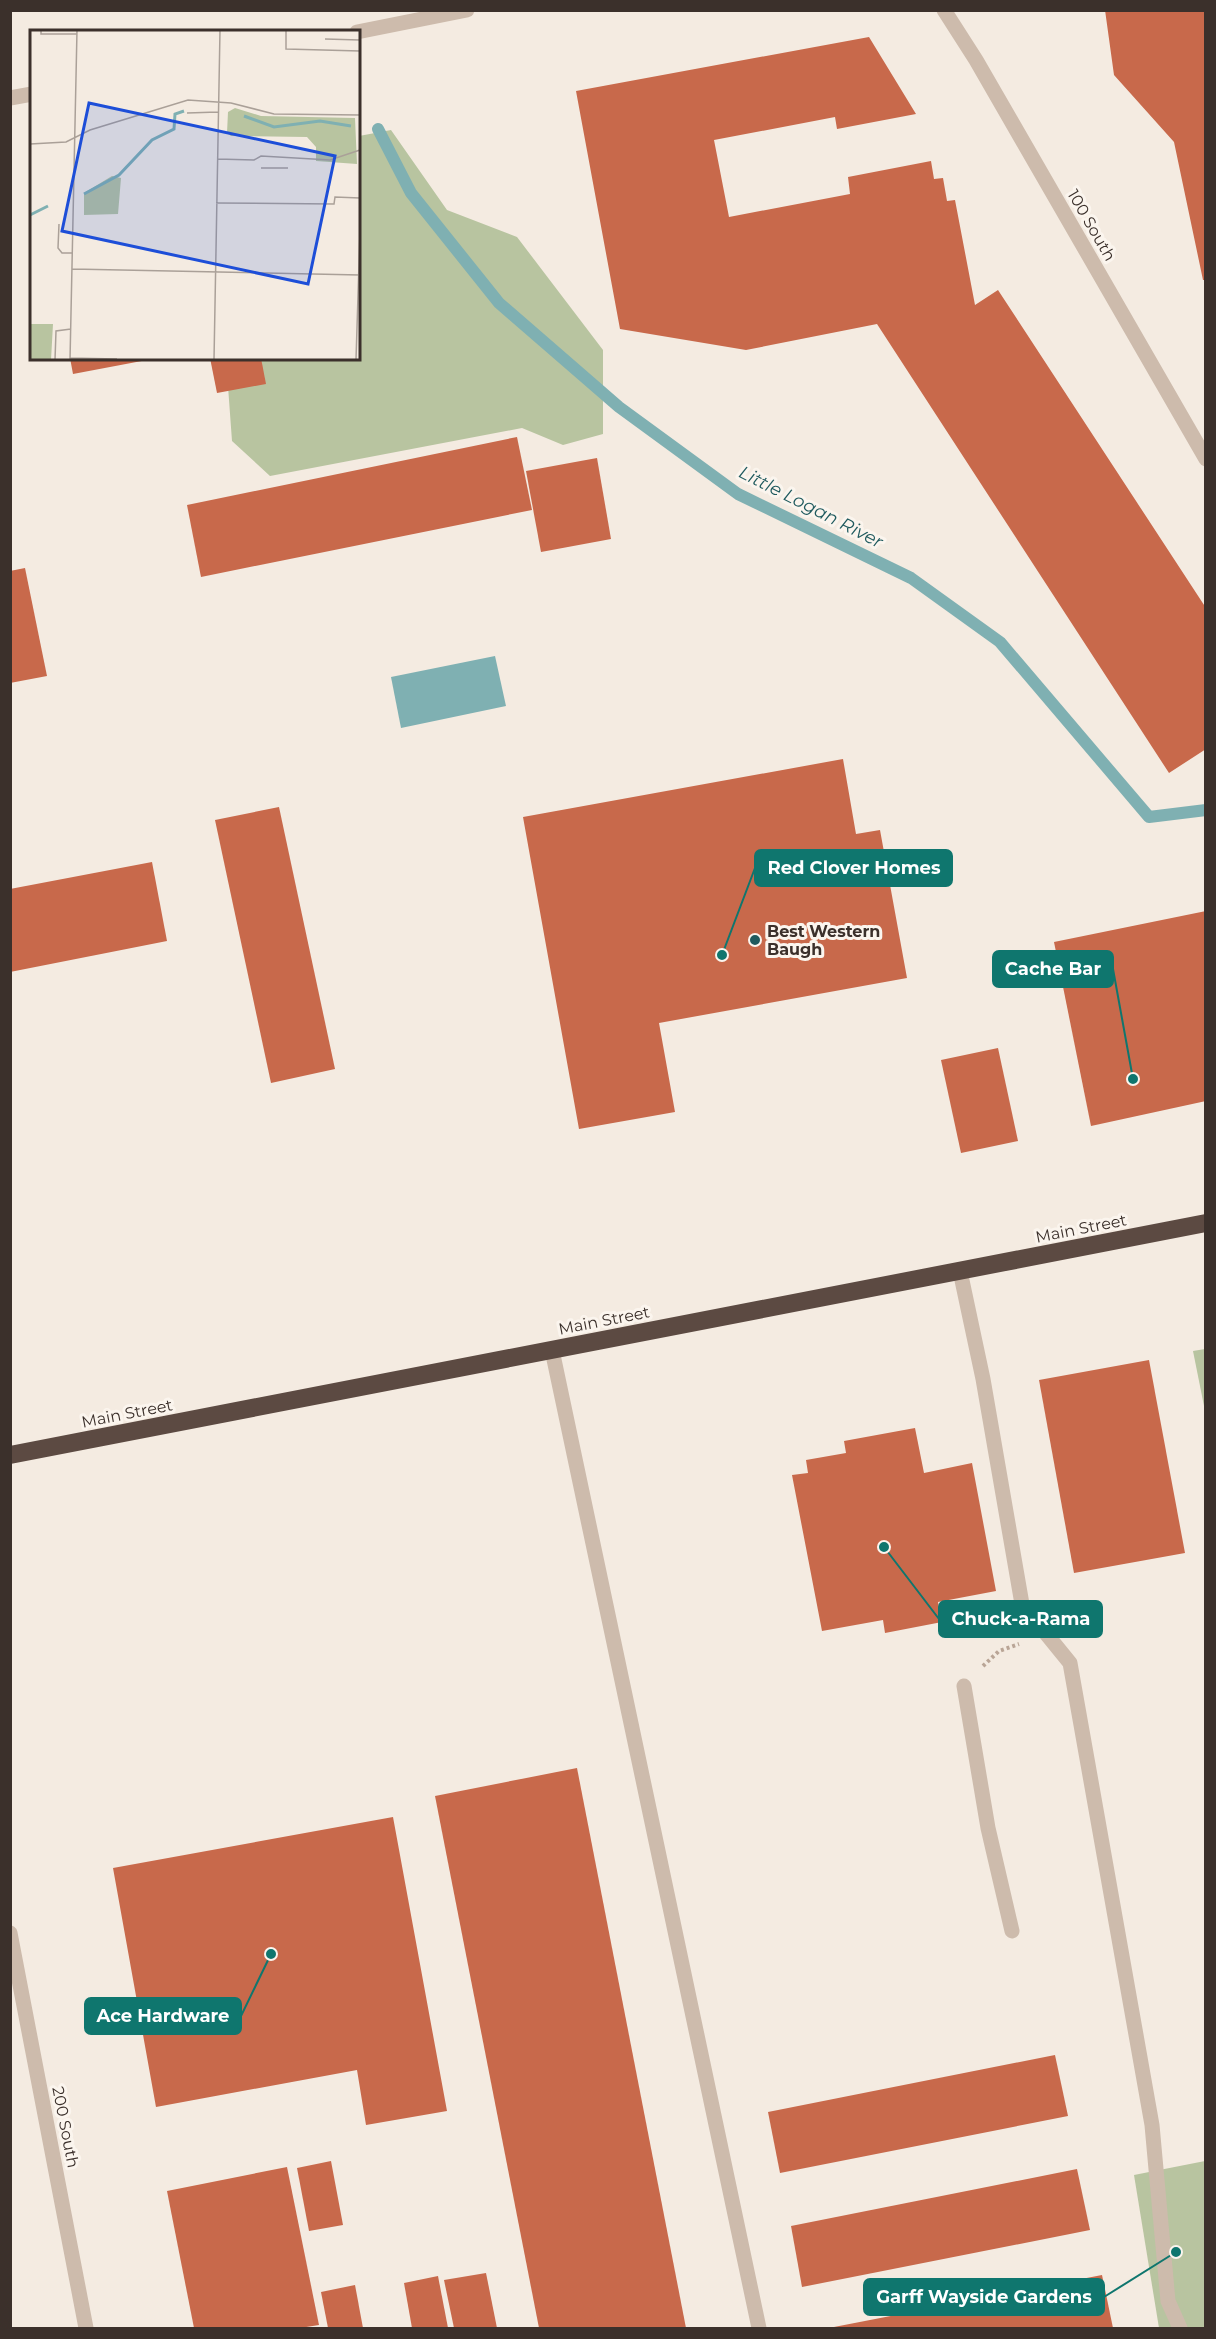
<svg xmlns="http://www.w3.org/2000/svg" width="1216" height="2339" viewBox="0 0 1216 2339" font-family="Montserrat,sans-serif">
<style>
.green{fill:#b8c4a0}
.water{fill:#7fb0b2}
.lines{fill:none;stroke-linecap:round;stroke-linejoin:round}
.stream{stroke:#7fb0b2;stroke-width:12}
.building{fill:#c8694b}
.path{stroke:#b9a596;stroke-width:4;stroke-dasharray:3 3;stroke-linecap:butt}
.minor{stroke:#cdbbac;stroke-width:15}
.highway{stroke:#5c4a42;stroke-width:18}
.poi-dot{fill:#1f5a5e;stroke:#fbf5ee;stroke-width:2}
.labels{text-anchor:middle;stroke-width:6;stroke-linejoin:round;paint-order:stroke}
.street-label{font-size:16px;fill:#3b302b;stroke:#fbf5ee}
.poi-label{font-size:16px;font-weight:bold;fill:#3b302b;stroke:#fbf5ee;text-anchor:start}
.water-label{font-size:18px;font-style:italic;fill:#1f5a5e;stroke:#fbf5ee}
.inset-river{fill:none;stroke:#7fb0b2;stroke-width:3}
.inset-road{fill:none;stroke:#aaa098;stroke-width:1.5}
.view{fill:#1d4ed8;fill-opacity:0.15;stroke:#1d4ed8;stroke-width:3}
.inset-edge{fill:none;stroke:#3b302b;stroke-width:3}
.leader{fill:none;stroke:#0f766e;stroke-width:2}
.callout-dot{fill:#0f766e;stroke:#fbf5ee;stroke-width:2}
.callout{fill:#0f766e;stroke:#0f766e;stroke-width:2}
.callout-label{font-size:18px;text-anchor:middle;font-weight:bold;fill:#fff}
</style>
<rect width="100%" height="100%" fill="#f4ebe1"/>
<g class="green">
<path d="M391,130L447,210L517,237L603,350V434L563,445L522,428L270,476L232,441L226,359L358,358L359,136Z"/>
<path d="M1205,1349H1206L1205,1411L1193,1351Z"/>
<path d="M1205,2161V2328H1159L1134,2175Z"/>
</g>
<path class="water" d="M495,656L506,706L401,728L391,677Z"/>
<g class="lines">
<path class="stream" d="M378,129L411,193L499,303L619,407L738,494L911,578L1000,642L1149,817L1206,810"/>
</g>
<g class="building">
<path d="M1105,10H1206V280H1203L1174,142L1114,75Z"/>
<path d="M869,37L916,114L837,129L835,117L714,140L729,217L850,194L848,177L931,161L934,179L943,178L947,201L955,200L975,305L998,290L1206,608V749L1169,773L877,324L746,350L620,329L576,91Z"/>
<path d="M70,358H146L147,360L73,374Z"/>
<path d="M210,358H261L266,384L217,393Z"/>
<path d="M517,437L532,510L201,577L187,505Z"/>
<path d="M597,458L611,539L541,552L526,471Z"/>
<path d="M25,568L47,676L10,683V571Z"/>
<path d="M843,759L856,834L880,830L907,978L659,1023L675,1112L579,1129L523,817Z"/>
<path d="M279,807L335,1069L271,1083L215,820Z"/>
<path d="M152,862L167,941L10,972V889Z"/>
<path d="M1206,911V1101L1091,1126L1054,942Z"/>
<path d="M998,1048L1018,1141L961,1153L941,1060Z"/>
<path d="M1149,1360L1185,1553L1074,1573L1039,1380Z"/>
<path d="M915,1428L924,1473L972,1463L996,1591L938,1602L942,1622L885,1633L883,1620L822,1631L792,1475L808,1473L806,1460L846,1453L844,1441Z"/>
<path d="M577,1768L686,2328H539L435,1796Z"/>
<path d="M393,1817L447,2111L366,2125L357,2070L156,2107L113,1868Z"/>
<path d="M1055,2055L1068,2116L780,2173L768,2112Z"/>
<path d="M331,2161L343,2225L309,2231L297,2168Z"/>
<path d="M287,2167L319,2325L300,2328H194L167,2191Z"/>
<path d="M1077,2169L1090,2230L802,2287L791,2226Z"/>
<path d="M486,2273L497,2328H454L444,2280Z"/>
<path d="M1102,2275L1113,2328H834V2327Z"/>
<path d="M438,2276L448,2328H412L404,2283Z"/>
<path d="M355,2285L363,2328H328L321,2292Z"/>
</g>
<g class="lines">
<path class="path" d="M983,1666L999,1651L1019,1644"/>
<g class="minor">
<path d="M944,10L976,60L1206,459"/>
<path d="M357,32L467,10"/>
<path d="M10,98L32,94"/>
<path d="M960,1271L983,1379L1022,1604L1070,1663L1152,2125L1168,2301L1180,2328"/>
<path d="M552,1350L759,2328"/>
<path d="M964,1686L988,1828L1012,1931"/>
<path d="M10,1933L86,2328"/>
</g>
<path class="highway" d="M10,1455L1206,1223"/>
</g>
<circle class="poi-dot" cx="755" cy="940" r="6"/>
<g class="labels">
<g class="street-label">
<text transform="translate(1092 225) rotate(60)" y="6">100 South</text>
<text transform="translate(1081 1228) rotate(-11)" y="6">Main Street</text>
<text transform="translate(604 1320) rotate(-11)" y="6">Main Street</text>
<text transform="translate(127 1413) rotate(-11)" y="6">Main Street</text>
<text transform="translate(66 2127) rotate(79)" y="6">200 South</text>
</g>
<g class="poi-label">
<text x="767" y="937">Best Western<tspan x="767" dy="18">Baugh</tspan></text>
</g>
<g class="water-label">
<text transform="translate(811 507) rotate(27)" y="6">Little Logan River</text>
</g>
</g>
<g transform="translate(30 30)">
<rect width="330" height="330" fill="#f4ebe1"/>
<path d="M205,78L231,86L325,88L327,134L286,131V117L277,107L201,106L197,103L198,82ZM82,146L91,148L88,184L54,185V163ZM0,294H23L21,330H0Z" fill="#b8c4a0"/>
<path class="inset-river" d="M214,86L244,97L290,91L321,96M54,164L89,145L122,110L144,99L145,84L154,81M0,185L18,176"/>
<path class="inset-road" d="M11,0V4H47M256,0V19L330,21M295,9L330,10M157,83L188,82M0,114L36,112L60,100L158,70L201,73L244,84L330,85M187,129L224,130L231,126L300,130L330,120M231,138H258M186,173L304,174L305,167L330,168M29,194L28,218L32,223H42M42,239L330,245M40,328L87,329M25,330L26,301L41,299M40,330L47,0M184,330L190,0M326,330L330,201"/>
<path class="view" d="M59,73L305,126L278,254L32,201Z"/>
<rect width="330" height="330" class="inset-edge"/>
</g>
<path class="leader" d="M722 955L755 868M1133 1079L1113 969M884 1547L939 1619M271 1954L241 2016M1176 2252L1104 2297"/>
<g class="callout-dot">
<circle cx="722" cy="955" r="6"/>
<circle cx="1133" cy="1079" r="6"/>
<circle cx="884" cy="1547" r="6"/>
<circle cx="271" cy="1954" r="6"/>
<circle cx="1176" cy="2252" r="6"/>
</g>
<g class="callout">
<rect x="755" y="850" width="197" height="36" rx="6"/>
<rect x="993" y="951" width="120" height="36" rx="6"/>
<rect x="939" y="1601" width="163" height="36" rx="6"/>
<rect x="85" y="1998" width="156" height="36" rx="6"/>
<rect x="864" y="2279" width="240" height="36" rx="6"/>
</g>
<g class="callout-label">
<text x="854" y="874">Red Clover Homes</text>
<text x="1053" y="975">Cache Bar</text>
<text x="1021" y="1625">Chuck-a-Rama</text>
<text x="163" y="2022">Ace Hardware</text>
<text x="984" y="2303">Garff Wayside Gardens</text>
</g>
<rect width="1216" height="2339" fill="none" stroke="#3b302b" stroke-width="24"/>
</svg>
